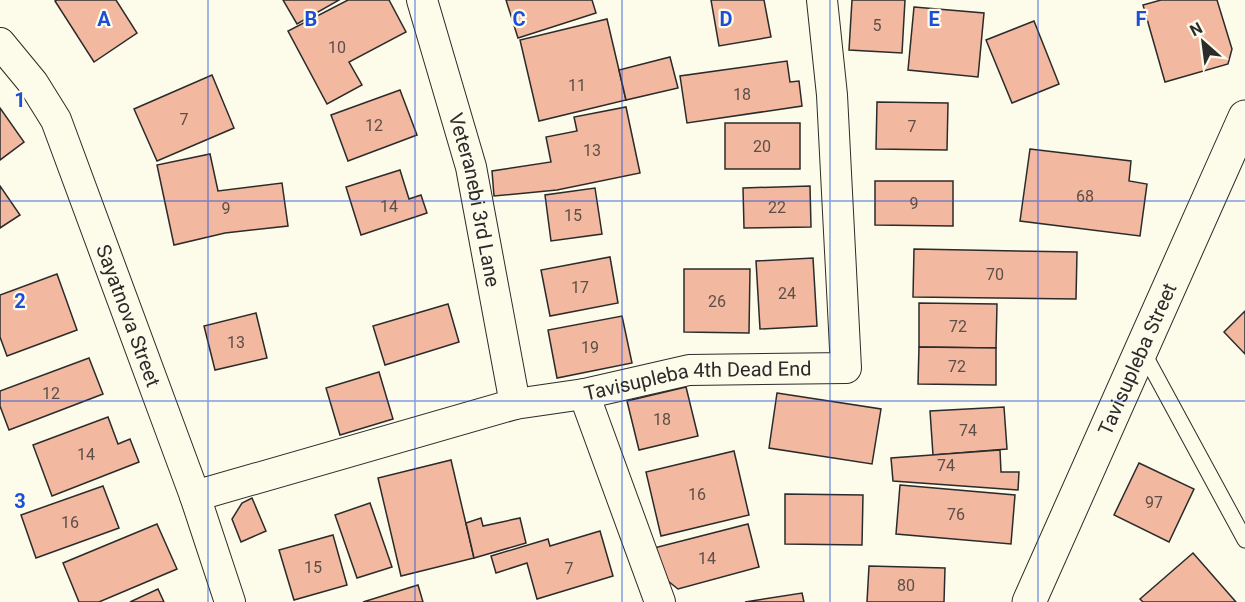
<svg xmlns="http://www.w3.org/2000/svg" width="1245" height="602" viewBox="0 0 1245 602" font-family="Roboto,sans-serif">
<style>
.building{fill:#f2b8a0;stroke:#2b2b2b;stroke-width:1.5}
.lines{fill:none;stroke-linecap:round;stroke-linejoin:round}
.service-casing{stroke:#2b2b2b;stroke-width:17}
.minor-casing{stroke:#2b2b2b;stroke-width:32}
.tertiary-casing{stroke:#2b2b2b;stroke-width:35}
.service{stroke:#fdfbea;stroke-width:15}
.minor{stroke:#fdfbea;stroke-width:30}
.tertiary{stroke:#fdfbea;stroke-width:33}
.grid{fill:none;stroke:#1d4ed8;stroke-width:1.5;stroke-opacity:0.55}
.labels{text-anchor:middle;stroke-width:4.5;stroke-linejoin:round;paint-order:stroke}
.number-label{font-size:16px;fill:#5d4e48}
.street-label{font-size:20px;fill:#2b2b2b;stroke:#fdfbea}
.grid-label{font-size:20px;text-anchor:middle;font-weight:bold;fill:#1d4ed8;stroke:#fdfbea;stroke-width:4.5;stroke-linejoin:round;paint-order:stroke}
</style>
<rect width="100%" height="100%" fill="#fdfbea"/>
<g class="building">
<path d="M57,0H116L137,33L94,62L55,1Z"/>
<path d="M283,0H339L297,24Z"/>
<path d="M348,0H389L406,32L349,62L362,85L327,104L288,31Z"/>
<path d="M506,0H592L596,13L518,38Z"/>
<path d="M711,0H764L771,37L719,46Z"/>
<path d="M852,0H905L902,53L849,50Z"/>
<path d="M1161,0H1217L1232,49L1228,64L1165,82L1143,5Z"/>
<path d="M914,7L984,13L978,77L908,70Z"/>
<path d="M607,19L626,100L539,121L520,40Z"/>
<path d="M1034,21L1059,84L1012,103L986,40Z"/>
<path d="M670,57L678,88L626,100L619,70Z"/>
<path d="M787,61L790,82L799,81L802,106L687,123L680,76Z"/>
<path d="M212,75L234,128L157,161L134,109Z"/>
<path d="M400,90L417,135L348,161L331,115Z"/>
<path d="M877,102L948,103L947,150L876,149Z"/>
<path d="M626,107L640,173L557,190L494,196L492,171L551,162L546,137L577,131L574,117Z"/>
<path d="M0,108L24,142L0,160Z"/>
<rect x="725" y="123" width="75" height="46"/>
<path d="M1030,149L1131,161L1129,181L1147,184L1140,236L1020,221Z"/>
<path d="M210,154L218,191L282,183L288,226L225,233L174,245L157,165Z"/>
<path d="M400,170L409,199L421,195L427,213L361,235L346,187Z"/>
<path d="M875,181H953V226L875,225Z"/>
<path d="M0,186L20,215L0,228Z"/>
<path d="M810,186L811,227L744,228L743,188Z"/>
<path d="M595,188L602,234L551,241L545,195Z"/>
<path d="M914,249L1077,252L1076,299L913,297Z"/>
<path d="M610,257L618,303L550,316L541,270Z"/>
<path d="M813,258L817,326L760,329L756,261Z"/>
<path d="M684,269H750L749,333L684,332Z"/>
<path d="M57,274L77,330L7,356L0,337V295Z"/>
<path d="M919,303L997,304L996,348L919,347Z"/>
<path d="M448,304L459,342L385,365L373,326Z"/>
<path d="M1245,311V354L1224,332Z"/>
<path d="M256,313L267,358L215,370L204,326Z"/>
<path d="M622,316L632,363L557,378L548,330Z"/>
<path d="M919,347L996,348V385L918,384Z"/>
<path d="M89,358L103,394L9,430L0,406V391Z"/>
<path d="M379,372L393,419L340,435L326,388Z"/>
<path d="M686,387L698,436L639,450L627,401Z"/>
<path d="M777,393L881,409L872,464L769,448Z"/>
<path d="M1004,407L1007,449L933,455L930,411Z"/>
<path d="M108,417L118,444L130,439L139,462L52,496L33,445Z"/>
<path d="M1000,450L1001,472H1019L1018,490L893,481L891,458Z"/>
<path d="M734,451L749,515L661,536L646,472Z"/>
<path d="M451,460L474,558L401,576L378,478Z"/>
<path d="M1139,463L1194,489L1169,542L1114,515Z"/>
<path d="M900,485L1015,495L1011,544L896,534Z"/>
<path d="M103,486L119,528L36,558L21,515Z"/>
<path d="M785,494L863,495L862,545L785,544Z"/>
<path d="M252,498L266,531L241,542L232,519L242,503Z"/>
<path d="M370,503L392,567L357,578L335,515Z"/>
<path d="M481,518L483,526L520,518L526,543L474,558L466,523Z"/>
<path d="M157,524L177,569L99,602H79L63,563Z"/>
<path d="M748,524L759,567L678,589L663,577L654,548Z"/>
<path d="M600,531L613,576L537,599L527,563L496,573L491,556L548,539L550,546Z"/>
<path d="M333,535L347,585L294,600L279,550Z"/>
<path d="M1193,553L1236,602H1143L1140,599Z"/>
<path d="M869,566L945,568L944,602H867Z"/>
<path d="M418,585L423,602H363Z"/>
<path d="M158,589L164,602H130Z"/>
<path d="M802,593L804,602H745Z"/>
</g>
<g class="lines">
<g class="service-casing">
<path id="service" d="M1142,350L1245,540"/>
</g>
<g class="minor-casing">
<g id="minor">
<path id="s1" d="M422,0L471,167L515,404"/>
<path id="s2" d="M0,43L33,83L56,120L195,496L230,602"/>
<path d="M584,394L660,602"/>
<path id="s3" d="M195,496L515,404L584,394L689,370L846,368L832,95L822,0"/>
</g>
</g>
<g class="tertiary-casing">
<g id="tertiary">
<path id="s4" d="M1029,602L1245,117"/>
</g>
</g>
<use href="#service" class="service"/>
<use href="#minor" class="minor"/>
<use href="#tertiary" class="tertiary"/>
</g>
<path class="grid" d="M208,0V602M415,0V602M622,0V602M830,0V602M1038,0V602M0,201H1245M0,401H1245"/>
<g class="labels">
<g class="number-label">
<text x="877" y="31">5</text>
<text x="337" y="53">10</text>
<text x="577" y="91">11</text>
<text x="742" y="100">18</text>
<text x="184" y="125">7</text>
<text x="374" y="131">12</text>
<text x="912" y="132">7</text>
<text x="762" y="152">20</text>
<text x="592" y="156">13</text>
<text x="1085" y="202">68</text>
<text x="914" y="209">9</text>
<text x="389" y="212">14</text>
<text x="777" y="213">22</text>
<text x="226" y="214">9</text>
<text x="573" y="221">15</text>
<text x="995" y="280">70</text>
<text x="580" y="293">17</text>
<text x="787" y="299">24</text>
<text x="717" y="307">26</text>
<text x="958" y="332">72</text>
<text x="236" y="348">13</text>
<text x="590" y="353">19</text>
<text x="957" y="372">72</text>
<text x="51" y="399">12</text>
<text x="662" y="425">18</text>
<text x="968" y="436">74</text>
<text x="86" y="460">14</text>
<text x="946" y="471">74</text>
<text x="697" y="500">16</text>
<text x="1154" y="508">97</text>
<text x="956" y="520">76</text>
<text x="70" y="528">16</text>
<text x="707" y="564">14</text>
<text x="313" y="573">15</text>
<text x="569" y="574">7</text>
<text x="906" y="591">80</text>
</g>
<g class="street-label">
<text dy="7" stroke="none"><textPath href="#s1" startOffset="207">Veteranebi 3rd Lane</textPath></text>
<text dy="7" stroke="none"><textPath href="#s2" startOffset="304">Sayatnova Street</textPath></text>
<text dy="7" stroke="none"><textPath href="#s4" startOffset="266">Tavisupleba Street</textPath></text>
<text dy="7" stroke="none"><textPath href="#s3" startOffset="518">Tavisupleba 4th Dead End</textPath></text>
</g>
</g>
<g class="grid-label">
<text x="104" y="26">A</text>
<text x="311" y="26">B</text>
<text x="519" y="26">C</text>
<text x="726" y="26">D</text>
<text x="934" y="26">E</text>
<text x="1141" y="26">F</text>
<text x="20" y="107">1</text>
<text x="20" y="308">2</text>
<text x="20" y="508">3</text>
</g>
<g transform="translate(1203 42) rotate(332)" stroke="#fdfbea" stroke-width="4.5" paint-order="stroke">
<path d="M0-4.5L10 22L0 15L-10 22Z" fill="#2b2b2b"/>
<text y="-9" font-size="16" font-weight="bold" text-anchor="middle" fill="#2b2b2b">N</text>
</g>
</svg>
